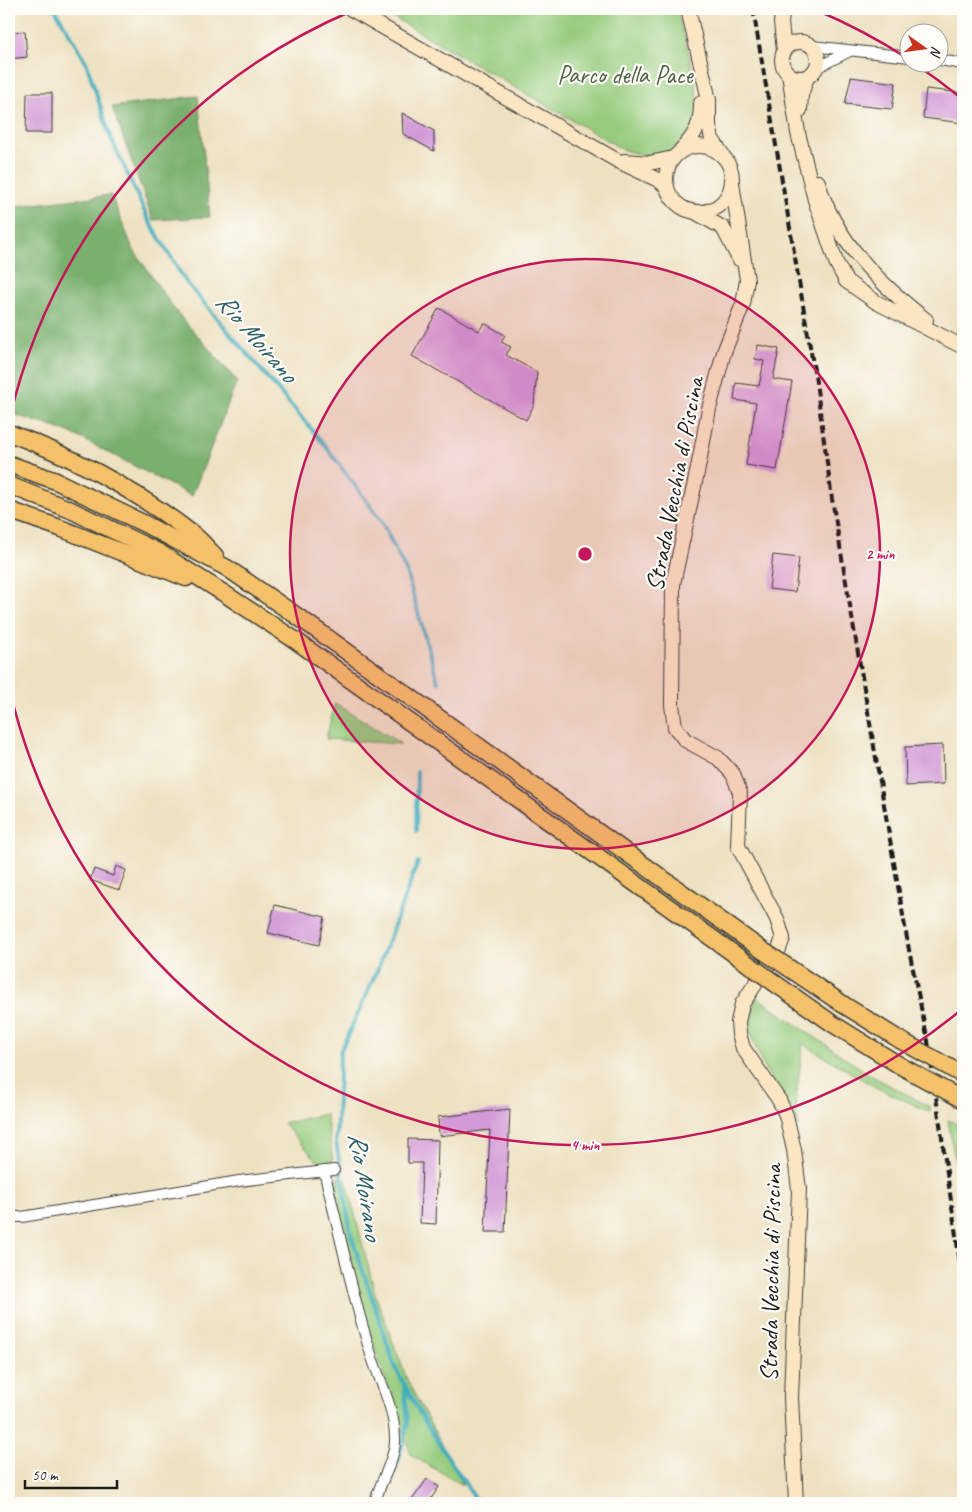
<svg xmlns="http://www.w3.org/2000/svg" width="972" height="1512" viewBox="0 0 972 1512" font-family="Caveat,sans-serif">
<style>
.green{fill:#97cc7e;stroke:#5a744d}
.forest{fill:#79b06d;stroke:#4a6644}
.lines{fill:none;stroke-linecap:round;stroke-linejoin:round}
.stream{stroke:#3eacbc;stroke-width:4}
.building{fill:#d299d6}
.street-casing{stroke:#3b3a35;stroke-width:12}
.secondary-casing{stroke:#3b3a35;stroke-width:16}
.primary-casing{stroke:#3b3a35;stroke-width:19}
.street{stroke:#fff;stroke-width:10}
.secondary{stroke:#fbe6c3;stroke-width:14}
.primary{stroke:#f4c16a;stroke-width:16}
.rail{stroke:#1c1c1c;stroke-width:4;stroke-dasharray:8 4;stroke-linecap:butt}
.primary-bridge-casing{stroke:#3b3a35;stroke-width:19;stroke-linecap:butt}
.primary-bridge{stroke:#f4c16a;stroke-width:16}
.ring{fill:none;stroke:#c2185b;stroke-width:2.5}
.labels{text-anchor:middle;stroke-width:4.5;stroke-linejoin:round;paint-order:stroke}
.park-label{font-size:25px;fill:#4d6243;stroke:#fdfcf7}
.street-label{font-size:25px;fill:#1c1c1c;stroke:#fdfcf7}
.water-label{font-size:26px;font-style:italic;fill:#2b5d64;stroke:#fdfcf7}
.centre{fill:#c2185b;stroke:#fdfcf7;stroke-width:2.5}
.ring-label{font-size:15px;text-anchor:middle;font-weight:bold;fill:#c2185b;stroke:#fdfcf7;stroke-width:4.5;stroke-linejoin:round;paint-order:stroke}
</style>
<rect width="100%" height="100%" fill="#fdfcf7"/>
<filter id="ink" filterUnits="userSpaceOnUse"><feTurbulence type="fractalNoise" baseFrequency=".02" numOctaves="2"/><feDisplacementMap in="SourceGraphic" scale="10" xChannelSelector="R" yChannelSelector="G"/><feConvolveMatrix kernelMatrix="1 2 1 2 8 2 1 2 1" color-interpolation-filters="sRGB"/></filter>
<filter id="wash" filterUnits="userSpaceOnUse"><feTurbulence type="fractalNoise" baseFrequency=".0096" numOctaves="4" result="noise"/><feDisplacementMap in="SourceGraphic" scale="20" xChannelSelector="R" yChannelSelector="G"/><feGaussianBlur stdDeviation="1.12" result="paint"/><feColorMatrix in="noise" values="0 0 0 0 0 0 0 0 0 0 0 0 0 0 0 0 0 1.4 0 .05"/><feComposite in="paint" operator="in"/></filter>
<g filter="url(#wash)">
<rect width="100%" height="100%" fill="#ede1c1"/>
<g class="green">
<path d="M379,9H677C683,34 703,96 696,119C694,126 688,133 684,139C670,160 644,156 624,150Z"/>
<path d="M335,703L401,744L326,739Z"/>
<path d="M756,997L870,1075L930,1107V1112L875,1087L803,1044L796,1099L799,1127L762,1063L747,1025Z"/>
<path d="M326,1114L333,1161L319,1163L283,1123Z"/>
<path d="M948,1120L963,1127V1207Z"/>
<path d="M332,1178L346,1179L376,1297L408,1382L463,1485L411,1455L370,1335Z"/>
</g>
<g class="forest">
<path d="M198,96L210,217L153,220L112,107Z"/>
<path d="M111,195L133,249L174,309L237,381L192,496L69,432L9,413V207Z"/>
</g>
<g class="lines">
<g class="stream">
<path d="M55,9L86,62L110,136L148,219L186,282L324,444L380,519L406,571L438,682"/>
<path d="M416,831L417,772"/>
<path d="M418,862L377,971L340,1052L336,1142L351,1235L395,1367L423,1419L478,1503"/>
<path d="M382,1503L399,1459L408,1422L404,1385"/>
</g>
</g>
<g id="blocks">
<g class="building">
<path d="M25,31L27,57L9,59V32Z"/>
<path d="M851,77L896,83L892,109L845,104Z"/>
<path d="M926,89L963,93V123L923,118Z"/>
<path d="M27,93H52V133H26Z"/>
<path d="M402,113L434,131V151L403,134Z"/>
<path d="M439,308L479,331L484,323L505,335L501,342L511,347L506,355L537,372L534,405L526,420L412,356Z"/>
<path d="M758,345L779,349L773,379L792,382L777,470L746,465L756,403L734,400L736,383L759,386L764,361L755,359Z"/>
<path d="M773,555L799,558L795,592L769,589Z"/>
<path d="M943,745L944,784L906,786L905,747Z"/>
<path d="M116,866L126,870L119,890L90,880L94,869L113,876Z"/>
<path d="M275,905L325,917L319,945L268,933Z"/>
<path d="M510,1109L505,1232H485L490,1130L439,1136L438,1117Z"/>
<path d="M408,1139L438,1140L436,1224L420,1223L422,1163H408Z"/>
<path d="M427,1479L439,1487L428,1503H410Z"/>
</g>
</g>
</g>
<g filter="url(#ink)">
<use href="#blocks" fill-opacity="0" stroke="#3b3a35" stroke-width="1"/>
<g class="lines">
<g class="street-casing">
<g id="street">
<path d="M812,46L910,57"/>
<path d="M940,60L963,64"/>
<path d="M816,68L850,51"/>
<path d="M324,1171C339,1230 351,1290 369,1348C378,1379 396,1409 395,1442C394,1462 379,1483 375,1503"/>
<path d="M9,1217H22L239,1181L334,1170"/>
</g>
</g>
<g class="secondary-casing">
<g id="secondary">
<path d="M351,9L618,161L658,180L666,186"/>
<path d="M688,9L709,100V126L712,139L722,154"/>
<path d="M783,9L781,22L784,51"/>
<circle cx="800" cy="60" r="18"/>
<path d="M789,74L798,133L815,200L836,262L846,281L876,302L963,347"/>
<path d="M800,110L801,95L807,77"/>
<circle cx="699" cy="179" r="33"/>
<path d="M681,150C696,134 701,125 701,103"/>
<path d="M624,161L650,163L673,158"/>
<path d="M818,182C834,240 880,284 926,320"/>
<path d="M732,183L747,280L743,304L724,352L709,409L698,468L673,584L672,705L675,727L685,740L718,758L733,774L740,793L738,846L777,919L783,938L779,949L742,1004L738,1022L739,1034L743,1048L779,1100L786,1115L794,1150L799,1189L791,1398L796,1503"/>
<path d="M695,212L723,228L739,259"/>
</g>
</g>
<g class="primary-casing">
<g id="primary">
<path d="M9,433C72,456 136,491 190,532C199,538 207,548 215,556"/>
<path d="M9,464L56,481L145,524L227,568L307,623L762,950"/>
<path d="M9,485L71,510L160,553L225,594L295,640L411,723L751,966"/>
<path d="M9,510L60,528L186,578"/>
<path d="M789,968L844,1005L900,1040"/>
<path d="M776,984L833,1024L899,1065"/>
<path d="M947,1066L963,1075"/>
<path d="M952,1094L963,1100"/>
</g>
</g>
<use href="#street" class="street"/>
<use href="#secondary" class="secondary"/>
<use href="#primary" class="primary"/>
<path class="rail" d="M753,9L816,382L832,499L867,706L909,950L928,1041L963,1284"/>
<g class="primary-bridge-casing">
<g id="primary-bridge">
<path d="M762,950L789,968"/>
<path d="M751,966L776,984"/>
<path d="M900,1040L947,1066"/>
<path d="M899,1065L952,1094"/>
</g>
</g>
<use href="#primary-bridge" class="primary-bridge"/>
</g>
</g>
<circle cx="585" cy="554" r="295" fill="#c2185b" fill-opacity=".12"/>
<g class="ring">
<circle cx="585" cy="554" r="295"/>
<path d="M961 1010A591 591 0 0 1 9 687M9 421A591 591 0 0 1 354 10M816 10A591 591 0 0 1 907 58M915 64A591 591 0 0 1 961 98"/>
</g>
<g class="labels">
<g class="park-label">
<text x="625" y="83">Parco della Pace</text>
</g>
<g class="street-label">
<text transform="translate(674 484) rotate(-79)" y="9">Strada Vecchia di Piscina</text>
<text transform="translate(770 1273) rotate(-89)" y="9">Strada Vecchia di Piscina</text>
</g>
<g class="water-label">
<text transform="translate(257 337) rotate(49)" y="9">Rio Moirano</text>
<text transform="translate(366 1186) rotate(81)" y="9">Rio Moirano</text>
</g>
</g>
<circle cx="585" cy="554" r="8" class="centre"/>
<g class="ring-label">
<text x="880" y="559">2 min</text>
<text x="585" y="1150">4 min</text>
</g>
<rect width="972" height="1512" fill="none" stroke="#fdfcf7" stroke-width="30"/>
<g transform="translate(924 48) rotate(104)"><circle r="24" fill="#fdfcf7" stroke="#a3a29f"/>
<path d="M0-4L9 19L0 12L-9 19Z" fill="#c8321e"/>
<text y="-8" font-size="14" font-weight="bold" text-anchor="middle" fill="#1c1c1c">N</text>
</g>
<path d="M25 1480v8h92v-8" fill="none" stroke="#1c1c1c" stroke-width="2.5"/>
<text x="32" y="1480" font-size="15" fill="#1c1c1c" stroke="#fdfcf7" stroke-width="4" paint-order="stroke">50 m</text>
</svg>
